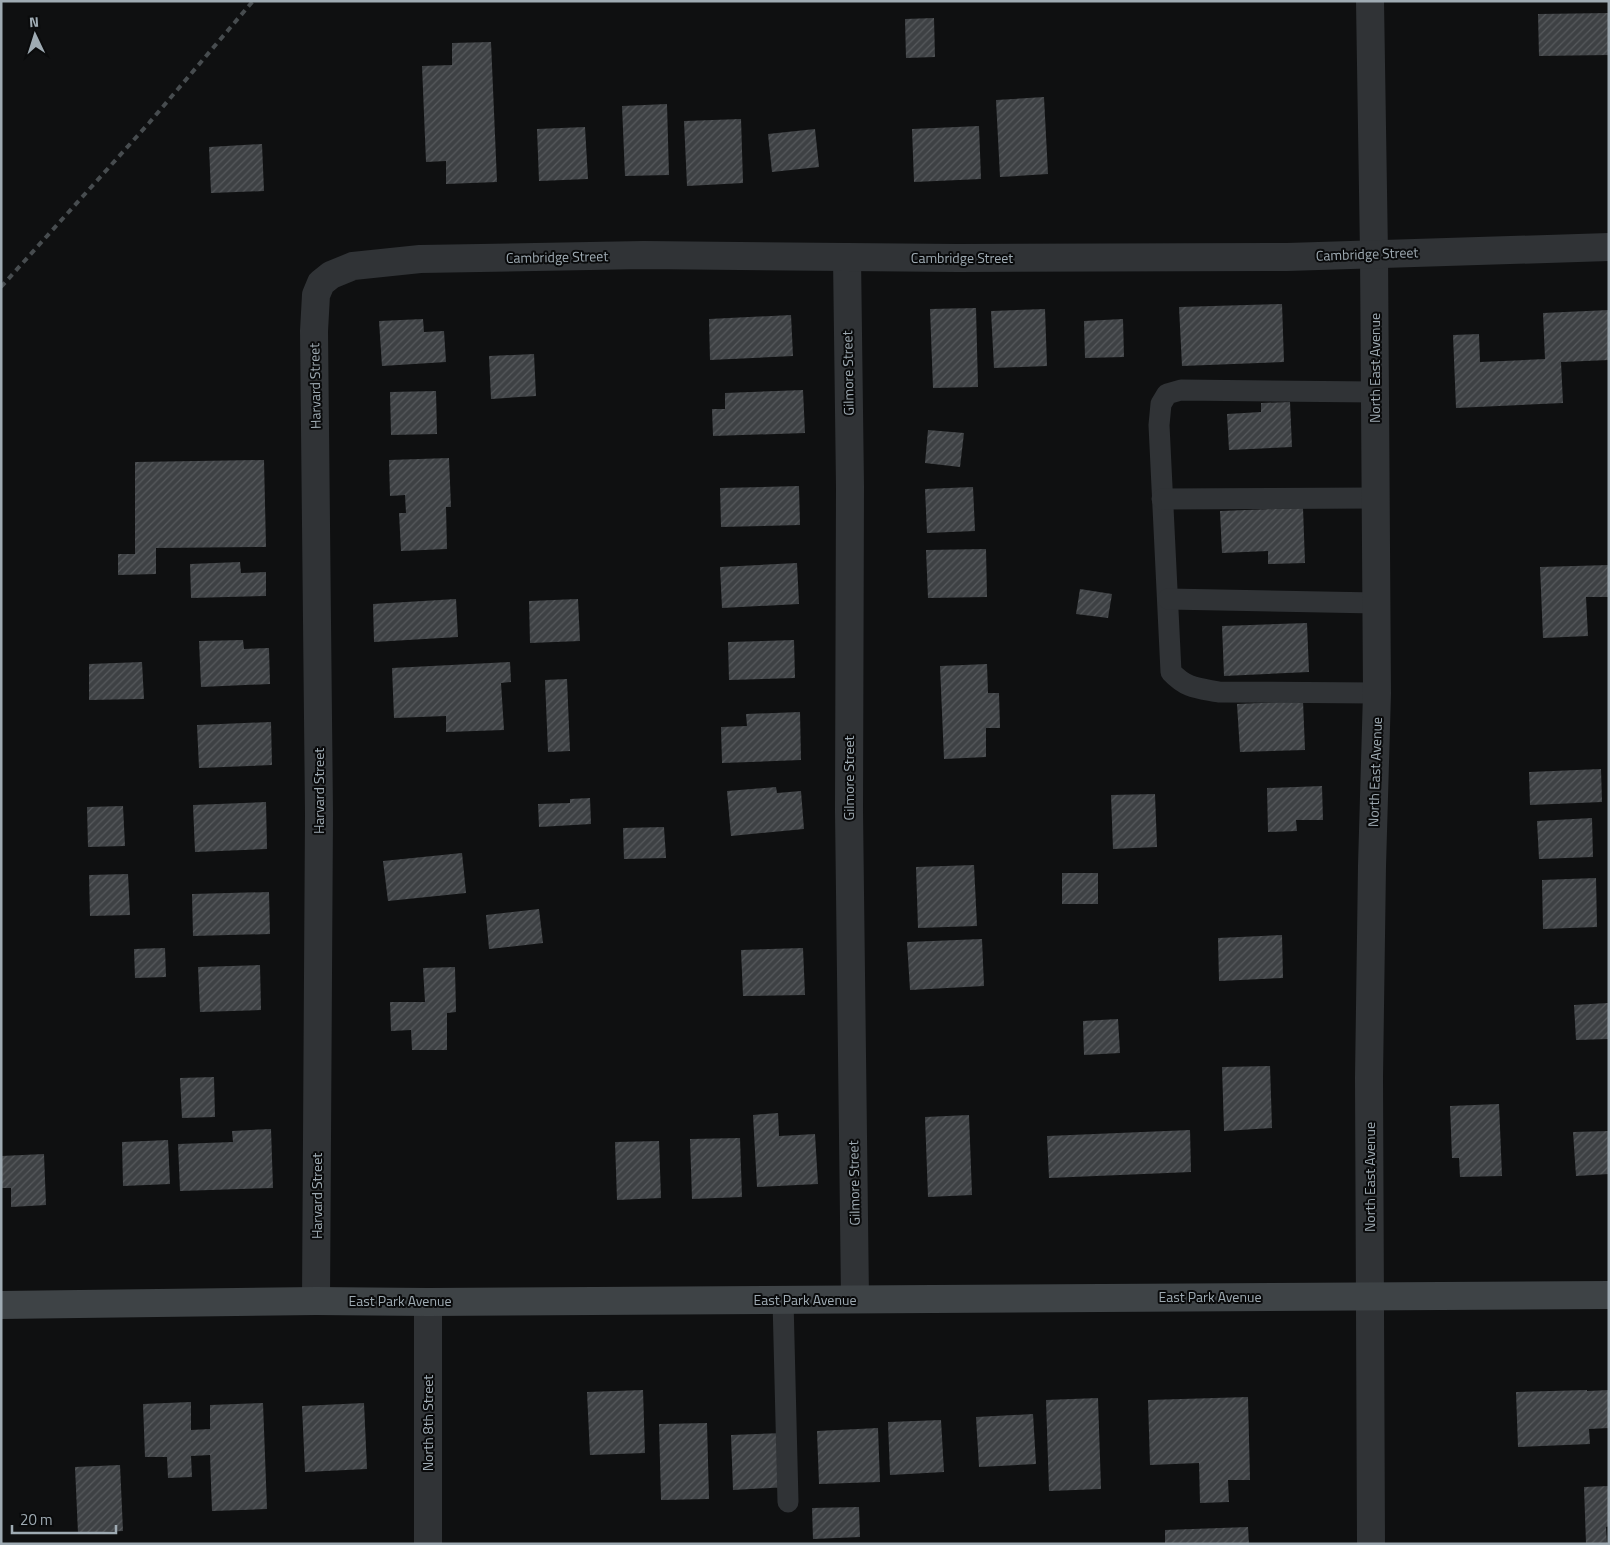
<svg xmlns="http://www.w3.org/2000/svg" width="1610" height="1545" viewBox="0 0 1610 1545" font-family="'Titillium Web',sans-serif">
<style>
.building{fill:url(#building-hatch)}
.lines{fill:none;stroke-linecap:round;stroke-linejoin:round}
.service{stroke:#303336;stroke-width:21}
.minor{stroke:#303336;stroke-width:28}
.secondary{stroke:#3e4346;stroke-width:28}
.rail{stroke:#474c4f;stroke-width:4;stroke-dasharray:6 5;stroke-linecap:butt}
.labels{text-anchor:middle;stroke-width:4;stroke-linejoin:round;paint-order:stroke}
.street-label{font-size:14px;fill:#9fabb3;stroke:#0a0b0c}
</style>
<defs>
<pattern id="building-hatch" width="6" height="6" patternUnits="userSpaceOnUse" patternTransform="scale(1.25)"><rect width="6" height="6" fill="#3e4144"/><path d="M-1 1l2-2M0 6l6-6M5 7l2-2" fill="none" stroke="#575a5d"/></pattern>
</defs>
<rect width="100%" height="100%" fill="#0f1011"/>
<g class="building">
<path d="M1609,13V55L1539,56L1538,14Z"/>
<path d="M934,18L935,57L906,58L905,19Z"/>
<path d="M491,42L497,182L446,184V161L426,162L422,66L452,65V43Z"/>
<path d="M1044,97L1048,174L1000,177L996,100Z"/>
<path d="M667,104L669,175L625,176L622,106Z"/>
<path d="M741,119L743,183L687,186L684,121Z"/>
<path d="M979,126L981,179L914,182L912,129Z"/>
<path d="M585,127L588,179L539,181L537,129Z"/>
<path d="M815,129L819,167L772,172L768,134Z"/>
<path d="M262,144L264,191L211,193L209,147Z"/>
<path d="M1282,304L1284,362L1182,366L1179,307Z"/>
<path d="M976,308L978,387L933,388L930,309Z"/>
<path d="M1045,309L1047,366L994,368L991,311Z"/>
<path d="M1609,310V360L1561,362L1563,403L1456,408L1453,335L1479,334L1480,362L1545,359L1543,313Z"/>
<path d="M791,315L793,356L710,360L709,319Z"/>
<path d="M423,319L424,332L444,331L446,362L382,366L379,321Z"/>
<path d="M1123,319L1124,357L1085,358L1084,321Z"/>
<path d="M534,354L536,396L491,399L489,356Z"/>
<path d="M803,390L805,433L713,436L712,409H725V393Z"/>
<path d="M436,391L437,434L391,435L390,392Z"/>
<path d="M1290,402L1292,447L1229,450L1227,414L1261,412V403Z"/>
<path d="M928,430L964,433L960,467L925,463Z"/>
<path d="M449,458L451,507H446L447,549L401,551L399,513H406L405,495L390,496L389,460Z"/>
<path d="M264,460L266,547L156,548V574L118,575V554H135V462Z"/>
<path d="M799,486L800,525L721,527L720,488Z"/>
<path d="M973,487L975,531L927,533L925,489Z"/>
<path d="M1303,508L1305,563L1268,564V551L1222,553L1220,511Z"/>
<path d="M986,549L987,597L928,598L926,550Z"/>
<path d="M240,562L241,573L266,572V596L191,598L190,564Z"/>
<path d="M797,563L799,604L722,608L720,567Z"/>
<path d="M1609,565V597H1586L1588,636L1543,638L1540,567Z"/>
<path d="M1080,589L1112,594L1108,618L1076,614Z"/>
<path d="M456,599L458,637L374,642L373,604Z"/>
<path d="M578,599L580,641L530,643L529,601Z"/>
<path d="M1307,623L1309,672L1224,676L1222,626Z"/>
<path d="M243,640L244,649L269,648L270,684L201,687L199,641Z"/>
<path d="M794,640L795,678L729,680L728,642Z"/>
<path d="M142,662L144,699L89,700V664Z"/>
<path d="M510,662L511,682L501,683L504,730L446,732V716L394,718L392,668Z"/>
<path d="M987,664L988,693H999L1000,728H986V757L944,759L940,666Z"/>
<path d="M567,679L570,751L548,752L545,680Z"/>
<path d="M1303,701L1305,750L1240,752L1237,704Z"/>
<path d="M800,712L801,760L722,763L721,727L747,726L746,714Z"/>
<path d="M271,722L272,765L199,768L197,725Z"/>
<path d="M1601,769L1602,802L1530,805L1529,772Z"/>
<path d="M1322,786L1323,820H1296L1297,831L1268,832L1267,788Z"/>
<path d="M776,787L777,793L801,791L804,829L731,836L727,791Z"/>
<path d="M1155,794L1157,847L1113,849L1111,795Z"/>
<path d="M590,798L591,824L539,827L538,804L570,803V799Z"/>
<path d="M266,802L267,849L195,852L193,805Z"/>
<path d="M123,806L125,846L88,847L87,807Z"/>
<path d="M1592,818L1593,857L1539,859L1537,821Z"/>
<path d="M664,827L666,858L624,859L623,828Z"/>
<path d="M462,853L466,893L388,901L383,861Z"/>
<path d="M974,865L977,926L918,928L916,867Z"/>
<rect x="1062" y="873" width="36" height="31"/>
<path d="M128,874L130,915L90,916L89,875Z"/>
<path d="M1596,878L1597,927L1543,929L1542,880Z"/>
<path d="M269,892L270,934L193,936L192,894Z"/>
<path d="M539,909L543,943L489,949L486,915Z"/>
<path d="M1282,935L1283,978L1219,981L1218,938Z"/>
<path d="M982,939L984,986L910,990L907,942Z"/>
<path d="M165,948L166,977L135,978L134,949Z"/>
<path d="M803,948L805,995L743,996L741,950Z"/>
<path d="M260,965L261,1010L200,1012L198,967Z"/>
<path d="M455,967L456,1012L447,1013V1050H412L411,1030L391,1031L390,1002H425L423,968Z"/>
<path d="M1608,1003L1609,1039L1576,1040L1574,1005Z"/>
<path d="M1118,1019L1120,1053L1084,1055L1083,1021Z"/>
<path d="M1270,1066L1272,1128L1224,1131L1222,1067Z"/>
<path d="M214,1077L215,1117L182,1118L180,1078Z"/>
<path d="M1499,1104L1502,1176L1460,1177L1459,1158H1452L1450,1106Z"/>
<path d="M778,1113L779,1136L815,1134L818,1184L757,1187L753,1115Z"/>
<path d="M969,1115L972,1195L928,1197L925,1117Z"/>
<path d="M271,1129L273,1188L180,1191L178,1144L233,1142L232,1131Z"/>
<path d="M1190,1130L1191,1172L1049,1178L1047,1136Z"/>
<path d="M1609,1131V1174L1576,1176L1573,1132Z"/>
<path d="M740,1138L742,1197L692,1199L690,1139Z"/>
<path d="M168,1140L170,1184L123,1186L122,1142Z"/>
<path d="M659,1141L661,1198L617,1200L615,1142Z"/>
<path d="M44,1154L46,1205L11,1207V1188H1V1156Z"/>
<path d="M643,1390L645,1453L590,1455L587,1392Z"/>
<path d="M1587,1390V1391L1609,1390V1428L1589,1429L1590,1444L1518,1447L1516,1392Z"/>
<path d="M1248,1397L1250,1480H1228L1229,1502L1200,1503L1199,1463L1150,1465L1148,1400Z"/>
<path d="M1098,1398L1101,1489L1049,1491L1046,1400Z"/>
<path d="M191,1402V1430L210,1429V1405L263,1403L267,1509L212,1511L210,1455L191,1456L192,1477L168,1478L167,1457H145L143,1404Z"/>
<path d="M364,1403L367,1469L305,1472L302,1406Z"/>
<path d="M1033,1414L1036,1464L979,1467L976,1417Z"/>
<path d="M941,1420L944,1472L890,1475L888,1422Z"/>
<path d="M707,1423L709,1499L661,1500L659,1424Z"/>
<path d="M878,1428L880,1482L819,1484L817,1431Z"/>
<path d="M785,1433L787,1487L733,1490L731,1435Z"/>
<path d="M120,1465L123,1531L78,1533L75,1467Z"/>
<path d="M1609,1486V1526L1606,1527L1607,1543L1586,1544L1584,1487Z"/>
<path d="M859,1507L860,1537L813,1539L812,1508Z"/>
<path d="M1248,1527L1249,1544H1165V1530Z"/>
</g>
<g class="lines">
<g class="service">
<path d="M1375,392L1181,390L1167,394L1161,404L1159,425L1171,672C1187,689 1198,688 1219,692L1377,693"/>
<path d="M1162,499L1376,498"/>
<path d="M1168,599L1376,603"/>
<path d="M783,1300L788,1502"/>
</g>
<g class="minor">
<path d="M1370,1L1374,254L1377,693L1372,866L1369,1078L1371,1544"/>
<path d="M847,257L850,487L849,811L855,1299"/>
<path d="M316,1301L319,814L314,331L316,295L321,283L331,275L353,266L420,259L644,255L958,258L1287,257L1609,247"/>
<path d="M428,1302V1544"/>
</g>
<path class="secondary" d="M1,1305L316,1301L428,1302L1609,1295"/>
<path class="rail" d="M1,287L149,123L253,1"/>
</g>
<g class="labels">
<g class="street-label">
<text transform="translate(1367 254) rotate(-2)" y="5">Cambridge Street</text>
<text transform="translate(557 257) rotate(-1)" y="5">Cambridge Street</text>
<text x="962" y="263">Cambridge Street</text>
<text transform="translate(1375 368) rotate(-90)" y="5">North East Avenue</text>
<text transform="translate(848 373) rotate(-91)" y="5">Gilmore Street</text>
<text transform="translate(315 386) rotate(-91)" y="5">Harvard Street</text>
<text transform="translate(1375 772) rotate(-88)" y="5">North East Avenue</text>
<text transform="translate(849 778) rotate(-90)" y="5">Gilmore Street</text>
<text transform="translate(319 791) rotate(-90)" y="5">Harvard Street</text>
<text transform="translate(1370 1177) rotate(-90)" y="5">North East Avenue</text>
<text transform="translate(854 1183) rotate(-91)" y="5">Gilmore Street</text>
<text transform="translate(317 1196) rotate(-90)" y="5">Harvard Street</text>
<text x="1210" y="1302">East Park Avenue</text>
<text x="805" y="1305">East Park Avenue</text>
<text x="400" y="1306">East Park Avenue</text>
<text transform="translate(428 1423) rotate(-90)" y="5">North 8th Street</text>
</g>
</g>
<rect width="1610" height="1545" fill="none" stroke="#9fabb3" stroke-width="5"/>
<g transform="translate(35 35) rotate(356)" stroke="#0a0b0c" stroke-width="4" paint-order="stroke">
<path d="M0-4L9 19L0 12L-9 19Z" fill="#9fabb3"/>
<text y="-8" font-size="14" font-weight="bold" text-anchor="middle" fill="#9fabb3">N</text>
</g>
<path d="M12 1525v8h104v-8" fill="none" stroke="#9fabb3" stroke-width="2.5"/>
<text x="20" y="1525" font-size="15" fill="#9fabb3" stroke="#0a0b0c" stroke-width="4" paint-order="stroke">20 m</text>
</svg>
